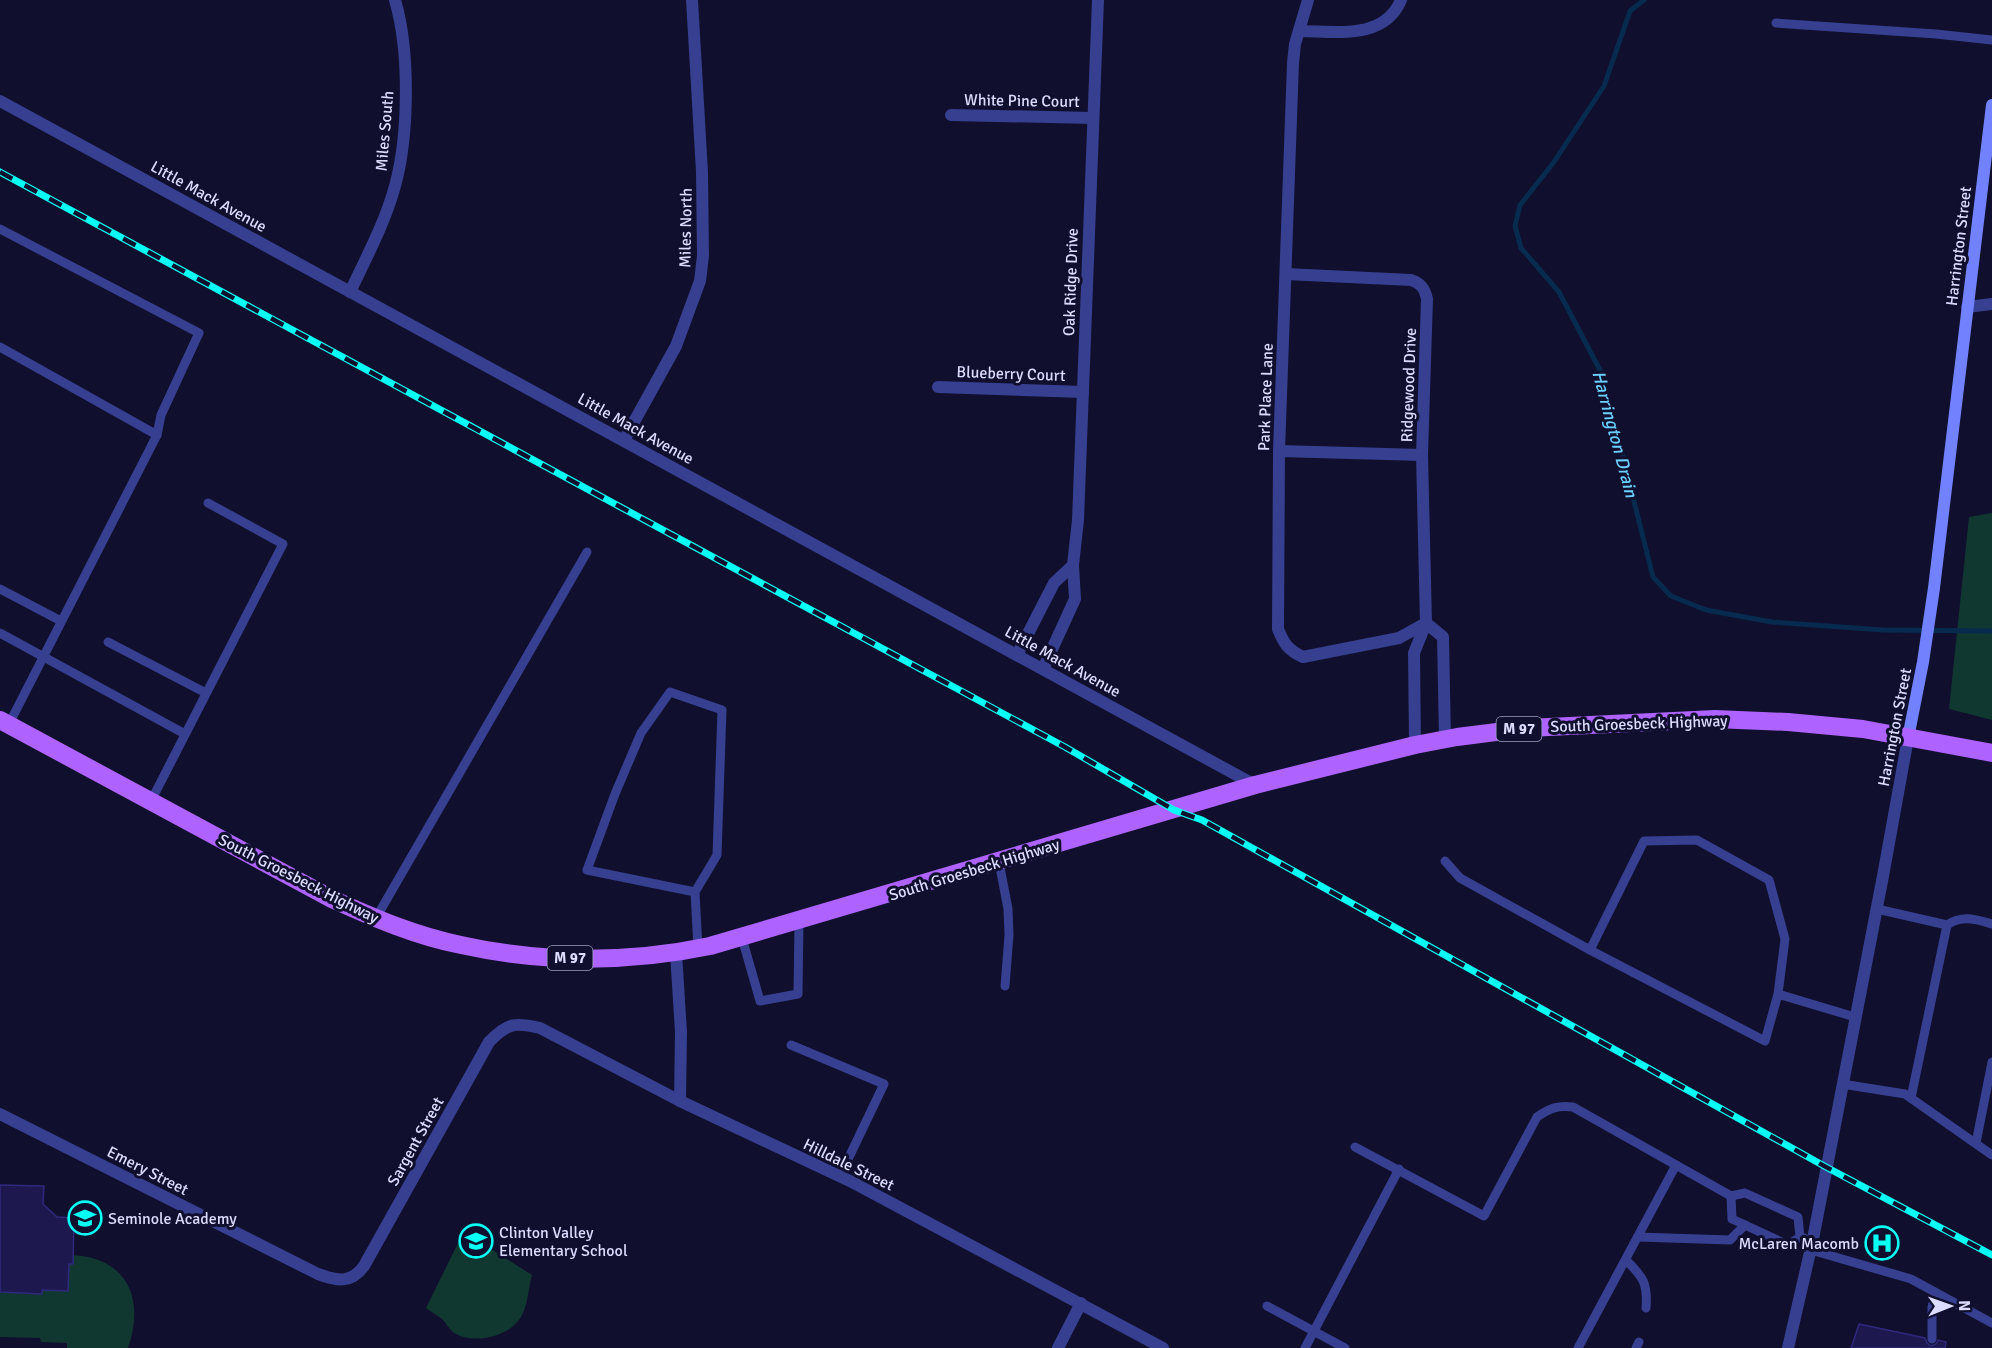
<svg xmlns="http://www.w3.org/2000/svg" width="1992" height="1348" viewBox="0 0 1992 1348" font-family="Signika,sans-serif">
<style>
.green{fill:#113731}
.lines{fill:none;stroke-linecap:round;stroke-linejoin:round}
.stream{stroke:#062b4f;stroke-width:5}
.building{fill:#1d194f;stroke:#2e297d;stroke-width:1.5}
.lane{stroke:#363f90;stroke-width:9}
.street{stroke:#363f90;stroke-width:12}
.secondary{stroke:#7282ff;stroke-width:12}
.primary{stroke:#ae62ff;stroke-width:18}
.rail-casing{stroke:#07fff4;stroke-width:7}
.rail{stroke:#100f2d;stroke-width:4.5;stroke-dasharray:14;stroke-linecap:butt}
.labels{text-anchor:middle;stroke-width:6;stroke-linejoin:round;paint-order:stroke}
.shield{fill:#100f2d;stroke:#9e9ec0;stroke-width:1.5}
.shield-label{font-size:15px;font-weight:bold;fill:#dbdcff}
.street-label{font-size:16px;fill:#dbdcff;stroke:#100f2d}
.poi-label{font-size:16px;fill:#dbdcff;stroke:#100f2d;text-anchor:start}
.water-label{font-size:18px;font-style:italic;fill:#69cfff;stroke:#100f2d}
</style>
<rect width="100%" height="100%" fill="#100f2d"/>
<g class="green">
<path d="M1992,513V720L1949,709L1969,517Z"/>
<path d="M472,1237L532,1275C528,1289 528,1308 519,1320C505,1338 473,1344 454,1333C449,1329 446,1323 442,1319C437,1315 431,1312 426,1308L460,1239Z"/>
<path d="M73,1255C128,1258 145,1300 128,1348H67V1343L41,1342L40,1338L0,1337V1292L41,1294L42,1290L68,1291L69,1264Z"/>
</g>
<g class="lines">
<path class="stream" d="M1644,0L1630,11L1604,86L1554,162L1520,205L1515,226L1521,248L1559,292L1602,374L1653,577L1671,596L1706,610L1772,622L1883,630L1992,631"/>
</g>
<g class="building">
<path d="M0,1185L44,1186L43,1204L57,1217L74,1218L73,1264H69L68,1291L42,1290V1294L0,1292Z"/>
<path d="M1859,1324L1925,1338L1927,1343L1931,1346L1936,1344L1938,1340L1946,1342L1945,1348H1851Z"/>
</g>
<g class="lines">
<g class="lane">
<path d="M1776,23L1936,34L1992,40"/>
<path d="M0,229L199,333L161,415L157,435L9,724"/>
<path d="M0,347L157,435"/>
<path d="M0,589L61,621"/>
<path d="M0,633L185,734"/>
<path d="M108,642L206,693"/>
<path d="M151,801L283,544L208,503"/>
<path d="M1445,861L1460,878L1590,950"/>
<path d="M999,862L1008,909L1009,935L1005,986"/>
<path d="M695,892L717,855L722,710L670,692L641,733L615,794L587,870L695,892L698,949"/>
<path d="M1877,909L1947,925"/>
<path d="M376,918L587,552"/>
<path d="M742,938L760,1001L798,994L799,922"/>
<path d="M1778,994L1765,1041L1590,950L1644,841L1697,840L1769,880L1785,939L1778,994L1855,1017"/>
<path d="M791,1045L884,1084L840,1176"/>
<path d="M1842,1084L1905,1094L1992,1155"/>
<path d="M1911,1098L1947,925C1962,915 1975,919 1992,924"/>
<path d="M1976,1143L1992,1062"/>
<path d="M1355,1147L1484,1216L1537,1117C1550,1108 1558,1105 1573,1107L1676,1165"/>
<path d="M1731,1196L1732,1219L1788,1245L1800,1237L1804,1238"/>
<path d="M1638,1237L1730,1240L1745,1225"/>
<path d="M1811,1250L1911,1279L1992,1323"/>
<path d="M1626,1260C1643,1277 1648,1283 1646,1308"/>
<path d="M1267,1306L1345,1348"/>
<path d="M1932,1339V1307L1936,1293"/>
<path d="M1305,1348L1399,1169"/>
<path d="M1578,1348L1676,1165L1731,1196L1745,1193L1798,1217L1800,1237"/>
<path d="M1636,1348L1639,1342"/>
</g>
<g class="street">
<path d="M1308,0L1295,44L1293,63L1279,451L1278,629C1284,644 1288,650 1303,657L1399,638L1426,623"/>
<path d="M1299,31C1334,31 1384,41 1401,0"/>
<path d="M0,101L1255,785"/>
<path d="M951,115L1093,118"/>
<path d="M1286,274L1411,280C1421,283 1425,289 1427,299L1422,455L1426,623L1414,653L1415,745"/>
<path d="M350,292C366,258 385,223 395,186C409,135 410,51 395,0"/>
<path d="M1967,307L1992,304"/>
<path d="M938,387L1083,392"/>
<path d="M624,440L676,346L700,281L703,256L702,172L692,0"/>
<path d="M1279,451L1422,455"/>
<path d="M1426,623L1443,637L1445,740"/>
<path d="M1017,655L1054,583L1073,565"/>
<path d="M1043,669L1075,599L1073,565L1078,520L1098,0"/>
<path d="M676,953L681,1032L680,1101"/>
<path d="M0,1114L318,1274C337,1281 351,1284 364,1266L489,1042C507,1023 515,1022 540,1028L680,1101L850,1181L1163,1348"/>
<path d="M1058,1348L1081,1303"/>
<path d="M1788,1348L1813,1239L1883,876L1908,738"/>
</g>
<path class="secondary" d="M1908,738L1923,662L1934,588L1992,105"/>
<path class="primary" d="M0,720L332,899C374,918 416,936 461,945C542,963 629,963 710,946L1255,785L1415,745L1457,737L1528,728L1715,719L1788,722L1863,729L1992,753"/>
<g class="rail-casing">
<path id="rail" d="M0,172L1065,747L1174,810L1202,820L1826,1167L1992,1255"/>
</g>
<use href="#rail" class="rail"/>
</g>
<defs>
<g id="school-ring" transform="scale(1.725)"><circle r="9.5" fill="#100f2d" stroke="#07fff4" stroke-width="1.5"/><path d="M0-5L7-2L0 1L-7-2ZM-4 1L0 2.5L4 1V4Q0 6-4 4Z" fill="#07fff4"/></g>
<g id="hospital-ring" transform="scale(1.725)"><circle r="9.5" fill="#100f2d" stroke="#07fff4" stroke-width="1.5"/><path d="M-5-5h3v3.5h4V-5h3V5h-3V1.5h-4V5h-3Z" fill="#07fff4"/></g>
</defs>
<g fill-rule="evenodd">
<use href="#school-ring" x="85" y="1218"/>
<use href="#school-ring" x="476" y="1241"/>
<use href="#hospital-ring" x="1882" y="1243"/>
</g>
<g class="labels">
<g class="shield">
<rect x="1496.5" y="717" width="45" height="24" rx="4.5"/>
<rect x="547.5" y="946" width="45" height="24" rx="4.5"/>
</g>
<g class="shield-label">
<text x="1519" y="734">M 97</text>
<text x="570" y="963">M 97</text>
</g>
<g class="street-label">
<text transform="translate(1022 100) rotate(1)" y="6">White Pine Court</text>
<text transform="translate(384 131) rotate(-85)" y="6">Miles South</text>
<text transform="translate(209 196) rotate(29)" y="6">Little Mack Avenue</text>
<text transform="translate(685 228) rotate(-89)" y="6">Miles North</text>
<text transform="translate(1958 246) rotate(-83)" y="6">Harrington Street</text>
<text transform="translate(1070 282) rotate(-88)" y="6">Oak Ridge Drive</text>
<text transform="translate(1011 373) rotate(2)" y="6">Blueberry Court</text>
<text transform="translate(1408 385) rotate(-88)" y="6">Ridgewood Drive</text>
<text transform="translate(1265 397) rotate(-88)" y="6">Park Place Lane</text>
<text transform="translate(636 428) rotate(29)" y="6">Little Mack Avenue</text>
<text transform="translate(1063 661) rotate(29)" y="6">Little Mack Avenue</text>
<text transform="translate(1639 723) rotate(-2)" y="6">South Groesbeck Highway</text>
<text transform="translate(1894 727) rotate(-79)" y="6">Harrington Street</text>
<text transform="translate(974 869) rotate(-17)" y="6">South Groesbeck Highway</text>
<text transform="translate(299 878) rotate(27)" y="6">South Groesbeck Highway</text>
<text transform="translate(415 1141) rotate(-61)" y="6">Sargent Street</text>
<text transform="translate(849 1164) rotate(26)" y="6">Hilldale Street</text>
<text transform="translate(148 1170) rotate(27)" y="6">Emery Street</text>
</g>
<g class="poi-label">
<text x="108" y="1224">Seminole Academy</text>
<text x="499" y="1238">Clinton Valley<tspan x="499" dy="18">Elementary School</tspan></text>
<text x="1859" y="1249" text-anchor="end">McLaren Macomb</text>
</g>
<g class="water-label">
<text transform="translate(1615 434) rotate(75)" y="6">Harrington Drain</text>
</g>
</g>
<g transform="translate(1950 1306) rotate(89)" stroke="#100f2d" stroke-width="4.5" paint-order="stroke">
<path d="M0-4.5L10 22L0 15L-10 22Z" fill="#dbdcff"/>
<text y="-9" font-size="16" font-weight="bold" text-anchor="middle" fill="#dbdcff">N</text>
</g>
</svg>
